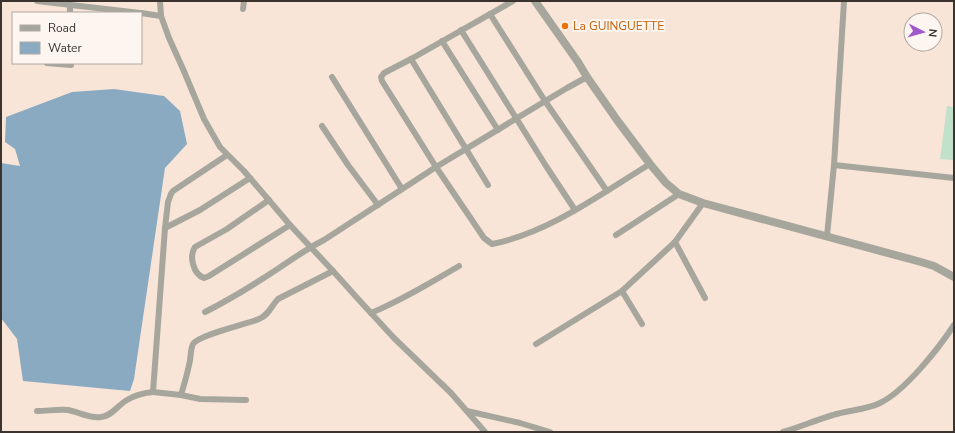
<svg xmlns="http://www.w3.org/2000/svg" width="955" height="433" viewBox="0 0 955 433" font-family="'Nunito Sans',sans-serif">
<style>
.green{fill:#c2e1cb}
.water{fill:#8aaac1}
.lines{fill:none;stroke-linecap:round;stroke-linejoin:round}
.minor{stroke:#a6a69d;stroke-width:6}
.tertiary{stroke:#a6a69d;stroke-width:8}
.food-dot{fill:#e8710a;stroke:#fdf5f0;stroke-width:1.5}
.labels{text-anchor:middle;stroke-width:4;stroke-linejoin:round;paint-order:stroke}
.food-label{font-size:12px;fill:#c56008;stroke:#fdf5f0;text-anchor:start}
</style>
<rect width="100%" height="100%" fill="#f9e5d8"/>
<path class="green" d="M947,106L954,107V160L940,159Z"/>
<path class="water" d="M114,89L164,96L180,111L187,144L165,168L134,379L130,391L23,381L17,339L1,318V163L20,166L15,149L5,142L6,117L72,92Z"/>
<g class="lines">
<g class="minor">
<path d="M37,1L140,13"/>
<path d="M70,1V13"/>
<path d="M160,1L161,16L169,38L183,69L204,119L220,147L244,171L290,225L333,271L359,300L394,338L451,393L485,432"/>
<path d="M513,1L411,59L384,73L381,77L382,81L436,167L484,238L492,244C549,233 602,193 650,164"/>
<path d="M243,9L244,1"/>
<path d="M141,13L161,16"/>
<path d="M490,14L545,101L607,191"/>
<path d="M461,30L546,166L575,210"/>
<path d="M442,41L498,130"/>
<path d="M411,59L488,185"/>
<path d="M47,63L71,65V63"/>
<path d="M332,77L402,189"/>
<path d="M322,126L348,165L378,205"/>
<path d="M227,155L173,191L171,194L168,202L165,228L153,392L181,395C184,385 187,375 189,365C191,359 190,350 193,344C198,335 247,324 259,319C269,315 271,306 278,299L333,271"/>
<path d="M834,165L954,178"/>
<path d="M269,200L227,229L195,247C189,256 193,274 204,278L209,276L290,225"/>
<path d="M165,228L200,210L250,178"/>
<path d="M616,235L679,194"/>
<path d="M827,236L834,165L844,1"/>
<path d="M675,242L705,298"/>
<path d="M622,291L642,324"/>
<path d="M205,312C231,299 255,284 279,268C294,258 308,248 324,240L436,167L567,88L587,77"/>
<path d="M371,313C402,300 430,283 459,266"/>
<path d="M536,344L622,291L675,242L703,203"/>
<path d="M181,395L200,399L246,400"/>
<path d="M37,411C47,411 58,409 68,410C79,412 90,419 101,417C112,416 118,405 127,400C135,395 144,393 153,392"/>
<path d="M467,411L520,423L550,432"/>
<path d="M783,432C800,427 816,420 833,415C848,410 866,410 880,403C905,391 939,348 954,325"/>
</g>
<path class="tertiary" d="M535,1L578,62L587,77L617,120L650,164L666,183L679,194L703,203L921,262L934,266L954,277"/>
</g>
<circle class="food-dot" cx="565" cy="26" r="4"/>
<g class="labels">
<g class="food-label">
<text x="573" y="30">La GUINGUETTE</text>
</g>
</g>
<rect width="955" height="433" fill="none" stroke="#3b332e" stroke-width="4"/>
<rect x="12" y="12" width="130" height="52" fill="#fdf5f0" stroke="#afa7a2"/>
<rect x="20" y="25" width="20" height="6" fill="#a6a69d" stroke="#afa7a2"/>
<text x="48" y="32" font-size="12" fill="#3b332e">Road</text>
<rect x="20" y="42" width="20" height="12" fill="#8aaac1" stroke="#afa7a2"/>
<text x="48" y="52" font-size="12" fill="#3b332e">Water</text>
<g transform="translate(923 32) rotate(96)"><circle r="19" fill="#fdf5f0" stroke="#afa7a2"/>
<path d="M0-3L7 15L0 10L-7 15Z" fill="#9f57ca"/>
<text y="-6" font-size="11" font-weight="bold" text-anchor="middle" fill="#3b332e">N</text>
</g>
</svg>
